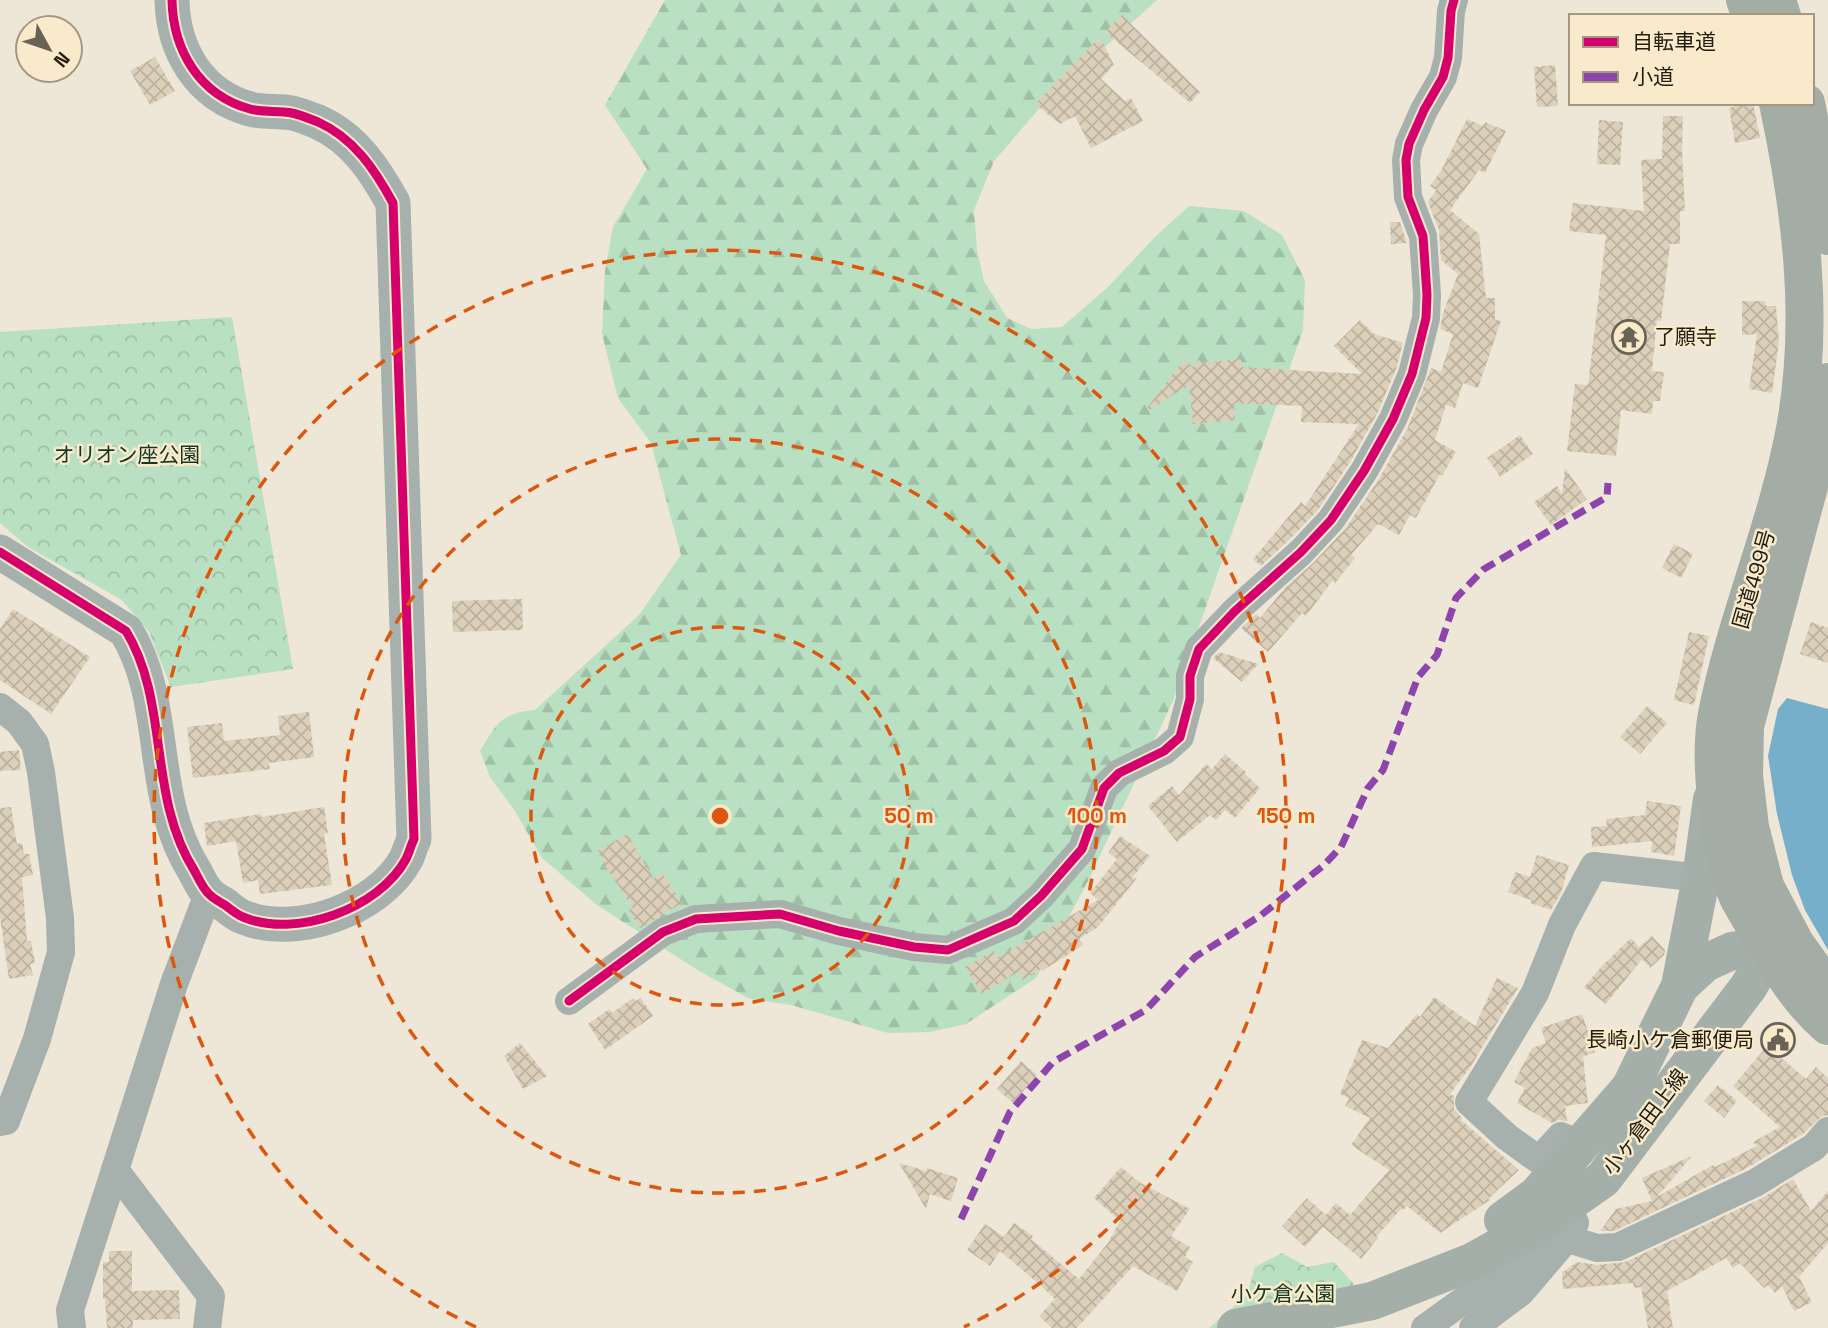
<svg xmlns="http://www.w3.org/2000/svg" width="1828" height="1328" viewBox="0 0 1828 1328" font-family="'Space Grotesk','Noto Sans JP',sans-serif">
<style>
.forest{fill:url(#forest-firs)}
.park{fill:url(#park-crowns)}
.water{fill:#76afc9}
.building{fill:url(#building-cross-hatch)}
.lines{fill:none;stroke-linecap:round;stroke-linejoin:round}
.minor{stroke:#a6b0ac;stroke-width:28}
.tertiary{stroke:#a6b0ac;stroke-width:35}
.secondary{stroke:#a3afa8;stroke-width:38}
.trunk{stroke:#a3ada5;stroke-width:38}
.quiet{stroke:#8e44ad;stroke-width:7;stroke-dasharray:14 7;stroke-linecap:butt}
.cycleway-casing{stroke:#f9eacb;stroke-width:13}
.cycleway{stroke:#d6006c;stroke-width:9}
.ring{fill:none;stroke:#de560c;stroke-width:3.5;stroke-dasharray:12 9}
.labels{text-anchor:middle;stroke-width:5;stroke-linejoin:round;paint-order:stroke}
.poi-label{font-size:21px;fill:#221d11;stroke:#f9eacb;text-anchor:start}
.park-label{font-size:21px;fill:#133826;stroke:#f9eacb}
.street-label{font-size:21px;fill:#221d11;stroke:#f9eacb}
.centre{fill:#de560c;stroke:#f9eacb;stroke-width:3.5}
.ring-label{font-size:21px;text-anchor:middle;font-weight:bold;fill:#de560c;stroke:#f9eacb;stroke-width:5;stroke-linejoin:round;paint-order:stroke}
</style>
<defs>
<pattern id="forest-firs" width="22" height="20" patternUnits="userSpaceOnUse" patternTransform="scale(1.75)"><rect width="22" height="20" fill="#b9e0c2"/><path d="M5 1l3.5 6h-7zM16 11l3.5 6h-7z" fill="#9fc0a6"/></pattern>
<pattern id="park-crowns" width="20" height="18" patternUnits="userSpaceOnUse" patternTransform="scale(1.75)"><rect width="20" height="18" fill="#b9e0c2"/><path d="M2 6a3 3 0 1 1 6 0M12 15a3 3 0 1 1 6 0" fill="none" stroke="#9fc0a6"/></pattern>
<pattern id="building-cross-hatch" width="8" height="8" patternUnits="userSpaceOnUse" patternTransform="scale(1.75)"><rect width="8" height="8" fill="#dcd0ba"/><path d="M0 0l8 8M0 8l8-8" fill="none" stroke="#bcb29f"/></pattern>
</defs>
<rect width="100%" height="100%" fill="#eee6d6"/>
<path class="forest" d="M665,0H1157L1050,96L994,161L974,210L977,250L984,281L1007,318L1031,329L1062,327L1108,287L1156,236L1189,206L1244,211L1282,235L1305,280L1303,330L1173,701L1087,883L1036,978L966,1024L931,1032L888,1033L791,1005L750,999L699,971L597,905L542,858L515,811L490,777L480,751C497,723 501,713 535,710L639,615L681,555L651,443L618,398L602,334L605,271L613,227L647,169L605,105Z"/>
<g class="park">
<path d="M232,317L293,669L171,687L149,632L122,600L28,547L0,523V332Z"/>
<path d="M1282,1253L1307,1267L1334,1262L1354,1284L1322,1328H1209L1247,1295L1255,1267Z"/>
</g>
<path class="water" d="M1787,698L1828,709V950L1805,910L1792,875L1777,814L1768,756L1778,709Z"/>
<g class="building">
<path d="M1122,15L1200,92L1190,103L1105,32Z"/>
<path d="M1100,37L1114,65L1101,79L1125,101L1131,98L1143,121L1091,148L1075,116L1060,124L1035,104Z"/>
<path d="M155,57L175,91L150,105L130,71Z"/>
<path d="M1555,65L1558,106L1537,107L1534,67Z"/>
<path d="M1733,103H1753L1760,138L1735,143L1729,108L1733,107Z"/>
<path d="M1663,116H1683L1682,151L1685,211H1680V244H1670L1661,321L1657,320L1652,371L1664,372L1660,401H1653L1652,414L1621,410L1616,456L1567,451L1575,384L1588,385L1606,235L1569,231L1573,203L1644,211L1641,160L1662,159Z"/>
<path d="M1467,119L1483,126L1485,122L1506,131L1485,173L1479,170L1450,210L1479,234L1486,298H1495V320L1501,321L1478,388L1463,383L1455,408L1446,405L1435,440L1456,452L1442,476L1440,474L1416,518L1410,515L1399,535L1378,524L1351,555L1355,558L1335,583L1332,581L1306,616L1302,613L1268,652L1241,628L1256,614L1260,618L1285,588L1313,563L1345,529L1379,479L1408,427L1431,368L1441,372L1453,334L1440,329L1443,313L1458,274L1441,260L1439,230L1428,202L1436,190L1430,186L1441,171Z"/>
<path d="M1599,120L1623,122L1620,165L1597,164Z"/>
<path d="M1390,222H1400L1407,243L1391,244Z"/>
<path d="M1742,301H1765L1766,306H1776L1779,341L1772,393L1749,389L1757,334L1742,335Z"/>
<path d="M1360,320L1374,334L1403,343L1396,369L1378,412L1350,462L1318,510L1289,540L1261,566L1253,559L1301,502L1305,506L1359,424L1301,422L1302,406L1234,403L1235,420L1193,424L1189,385L1149,410L1147,408L1184,360L1193,367L1199,359L1204,363L1241,359L1242,367L1362,374L1334,346Z"/>
<path d="M1520,435L1533,454L1500,477L1487,458Z"/>
<path d="M1565,468L1587,499L1551,525L1534,502L1557,486L1562,494Z"/>
<path d="M1674,544L1693,554L1681,578L1662,568Z"/>
<path d="M522,599L523,630L453,632L452,601Z"/>
<path d="M13,609L90,657L51,714L0,680V629Z"/>
<path d="M1811,622L1828,628V663L1800,654Z"/>
<path d="M1689,632L1709,636L1694,705L1674,700Z"/>
<path d="M1219,652L1258,664L1242,682L1213,658Z"/>
<path d="M1647,706L1667,723L1640,754L1620,737Z"/>
<path d="M309,712L314,757L269,763L270,769L193,778L187,727L222,723L224,741L280,735L278,716Z"/>
<path d="M19,750L21,770L0,771V752Z"/>
<path d="M1225,754L1246,772L1245,774L1260,788L1235,818L1225,810L1216,820L1210,815L1177,842L1148,806L1172,786L1179,795L1206,764L1212,769Z"/>
<path d="M1647,801L1681,806L1674,856L1651,852L1652,841L1592,847L1591,827L1607,826L1606,819L1645,815Z"/>
<path d="M11,807L17,844L22,843L24,854H29L33,875L22,877L27,941H31L35,963L30,964L33,975L9,979L0,917V808Z"/>
<path d="M324,807L328,833L324,834L332,885L260,894L258,880L243,883L236,841L207,846L204,823L261,814V817Z"/>
<path d="M627,834L654,879L662,873L682,903L640,928L629,911L633,908L604,864L605,863L598,851Z"/>
<path d="M1120,836L1150,856L1130,880L1135,877L1137,878L1098,927L1079,939L1083,945L1042,971L1041,969L1023,980L1018,972L982,994L965,967L993,951L997,958L1098,900L1090,893L1117,859L1108,853Z"/>
<path d="M1537,855L1569,865L1561,893L1551,910L1531,903V900L1508,892L1515,872L1530,877Z"/>
<path d="M1652,936L1665,950L1664,955L1650,968L1642,959L1606,1004L1584,987L1602,966L1631,938L1639,947Z"/>
<path d="M1497,978L1518,988L1471,1066L1450,1094L1454,1096V1109L1462,1118L1461,1120L1519,1170L1488,1199L1490,1200L1440,1233L1407,1206L1403,1210L1401,1209L1376,1237L1378,1238L1361,1259L1323,1227L1305,1247L1282,1226L1307,1198L1326,1215L1336,1203L1350,1215L1389,1170L1351,1145L1370,1118L1345,1106L1349,1098L1340,1094L1362,1040L1388,1048L1417,1014L1420,1017L1434,997L1475,1026Z"/>
<path d="M633,998L636,1001L641,998L653,1016L605,1050L588,1024L609,1009L612,1013Z"/>
<path d="M1582,1014L1595,1052L1583,1057L1588,1103L1565,1106L1567,1121L1558,1120L1552,1123L1517,1103L1525,1088L1514,1082L1532,1048L1546,1043L1541,1028Z"/>
<path d="M520,1043L547,1076L523,1089L504,1056Z"/>
<path d="M1767,1046L1806,1079L1816,1067L1828,1078V1115L1822,1116L1803,1134L1747,1168L1614,1231H1600L1616,1209L1652,1201L1642,1178L1692,1156L1657,1197L1713,1165L1715,1167L1757,1146L1753,1142L1780,1127L1733,1086Z"/>
<path d="M1021,1061L1037,1075L1013,1103L997,1089Z"/>
<path d="M1718,1085L1737,1101L1724,1118L1704,1101Z"/>
<path d="M899,1163L926,1171L927,1168L958,1178L951,1201L930,1194L926,1209Z"/>
<path d="M1121,1167L1139,1182L1190,1209L1171,1236L1190,1247L1185,1257L1193,1262L1177,1291L1133,1266L1077,1328H1052L1039,1316L1055,1299L1040,1285L1000,1251L990,1266L967,1250L985,1224L1004,1237L1014,1223L1033,1236L1031,1239L1079,1279L1108,1243L1120,1221L1094,1198Z"/>
<path d="M1793,1179L1811,1211L1828,1191V1243L1799,1277L1812,1302L1794,1311L1782,1286L1775,1293L1768,1285L1764,1288L1740,1263L1733,1268L1726,1258L1667,1291L1673,1328H1648L1641,1287L1634,1288L1633,1283L1563,1289L1562,1273L1577,1262L1598,1265L1625,1262L1762,1198Z"/>
<path d="M109,1251H132V1291L179,1290L180,1319L133,1320V1328H107L105,1299H103V1262H109Z"/>
</g>
<g class="lines">
<g class="minor">
<path d="M0,707L19,722L35,744L41,772L60,918L61,952L37,1039L6,1121L0,1122"/>
<path d="M569,1001L663,932L696,919L780,914L839,931L914,947L948,950L1014,921L1041,896L1082,849L1104,788L1119,773L1164,751L1180,737L1190,699V676L1199,649L1235,611L1301,552L1331,520L1364,471L1393,419L1412,374L1426,318L1427,295L1423,236L1408,197L1406,160L1409,144L1424,110L1443,77L1448,58L1451,11L1454,0"/>
<path d="M1582,1145L1561,1136L1539,1160L1507,1137L1469,1102L1535,993L1562,925L1594,866L1701,878"/>
<path d="M1565,1238L1597,1248L1618,1247L1755,1183L1814,1147L1828,1131"/>
<path d="M72,1328L70,1310L115,1170"/>
<path d="M207,1328L211,1296L115,1170L174,984L208,894"/>
<path d="M1425,1328L1503,1272L1553,1248"/>
<path d="M1473,1328L1521,1292L1562,1244L1575,1223"/>
</g>
<path class="tertiary" d="M0,552L126,631C170,703 147,795 194,870C198,877 202,887 208,893C212,898 220,902 225,905C230,909 237,915 243,917C295,939 379,909 406,859C409,853 411,845 414,839L393,203C375,170 354,138 318,122C310,119 301,115 292,113C279,110 263,113 250,109C199,95 173,50 172,0"/>
<g class="secondary">
<path d="M1680,986L1701,878L1712,799"/>
<path d="M1503,1220L1537,1195L1630,1088L1680,986L1705,963L1732,951L1766,945L1789,950"/>
<path d="M1236,1328L1372,1301L1472,1262L1532,1229L1603,1179L1749,986C1760,967 1772,941 1769,919"/>
</g>
<g class="trunk">
<path d="M1745,0L1751,16"/>
<path d="M1777,0L1782,16"/>
<path d="M1778,103C1801,210 1815,320 1795,429C1777,526 1736,618 1717,714C1708,761 1719,854 1738,897C1744,909 1752,921 1759,933C1778,967 1799,1001 1828,1026"/>
<path d="M1806,103L1825,203L1828,236"/>
<path d="M1828,382L1823,434L1745,726L1744,776L1750,827L1765,886L1795,943L1828,989"/>
</g>
<path class="quiet" d="M961,1219L1010,1112L1053,1062L1146,1010L1195,957L1260,916L1324,865L1341,847L1368,788L1383,770L1418,677L1437,655L1456,598L1484,569L1607,497L1608,483"/>
<g class="cycleway-casing">
<g id="cycleway">
<path d="M0,552L126,631C170,703 147,795 194,870C198,877 202,887 208,893C212,898 220,902 225,905C230,909 237,915 243,917C295,939 379,909 406,859C409,853 411,845 414,839L393,203C375,170 354,138 318,122C310,119 301,115 292,113C279,110 263,113 250,109C199,95 173,50 172,0"/>
<path d="M569,1001L663,932L696,919L780,914L839,931L914,947L948,950L1014,921L1041,896L1082,849L1104,788L1119,773L1164,751L1180,737L1190,699V676L1199,649L1235,611L1301,552L1331,520L1364,471L1393,419L1412,374L1426,318L1427,295L1423,236L1408,197L1406,160L1409,144L1424,110L1443,77L1448,58L1451,11L1454,0"/>
</g>
</g>
<use href="#cycleway" class="cycleway"/>
</g>
<g class="ring">
<circle cx="720" cy="816" r="189"/>
<circle cx="720" cy="816" r="377"/>
<path d="M476 1327A566 566 0 1 1 964 1327"/>
</g>
<defs>
<g id="temple-ring" transform="scale(1.75)"><circle r="9.5" fill="#f9eacb" stroke="#696356" stroke-width="1.5"/><path d="M0-6L5-2H3V0L6.5 2.5H4V6H1.5V3h-3V6H-4V2.5H-6.5L-3 0V-2H-5Z" fill="#696356"/></g>
<g id="civic-ring" transform="scale(1.75)"><circle r="9.5" fill="#f9eacb" stroke="#696356" stroke-width="1.5"/><path d="M-.6-6.5H3V-4.5H.6V-3L4-1V1h2V6H-6V1h2V-1L-.6-3ZM-1.2 2.5V6h2.4V2.5Z" fill="#696356"/></g>
</defs>
<g fill-rule="evenodd">
<use href="#temple-ring" x="1629" y="337"/>
<use href="#civic-ring" x="1778" y="1040"/>
</g>
<g class="labels">
<g class="poi-label">
<text x="1654" y="344">了願寺</text>
<text x="1754" y="1047" text-anchor="end">長崎小ケ倉郵便局</text>
</g>
<g class="park-label">
<text x="127" y="462">オリオン座公園</text>
<text x="1283" y="1301">小ケ倉公園</text>
</g>
<g class="street-label">
<text transform="translate(1754 579) rotate(-74)" y="7">国道499号</text>
<text transform="translate(1645 1122) rotate(-53)" y="7">小ヶ倉田上線</text>
</g>
</g>
<circle cx="720" cy="816" r="10" class="centre"/>
<g class="ring-label">
<text x="909" y="823">50 m</text>
<text x="1097" y="823">100 m</text>
<text x="1286" y="823">150 m</text>
</g>
<rect x="1569" y="14" width="245" height="91" fill="#f9eacb" stroke="#a39881" stroke-width="2"/>
<rect x="1583" y="37" width="35" height="10" fill="#d6006c" stroke="#a39881" stroke-width="2"/>
<text x="1632" y="49" font-size="21" fill="#221d11">自転車道</text>
<rect x="1583" y="72" width="35" height="10" fill="#8e44ad" stroke="#a39881" stroke-width="2"/>
<text x="1632" y="84" font-size="21" fill="#221d11">小道</text>
<g transform="translate(49 49) rotate(130)"><circle r="33" fill="#f9eacb" stroke="#a39881" stroke-width="2"/>
<path d="M0-5L12 26L0 18L-12 26Z" fill="#696356"/>
<text y="-10" font-size="19" font-weight="bold" text-anchor="middle" fill="#221d11">N</text>
</g>
</svg>
